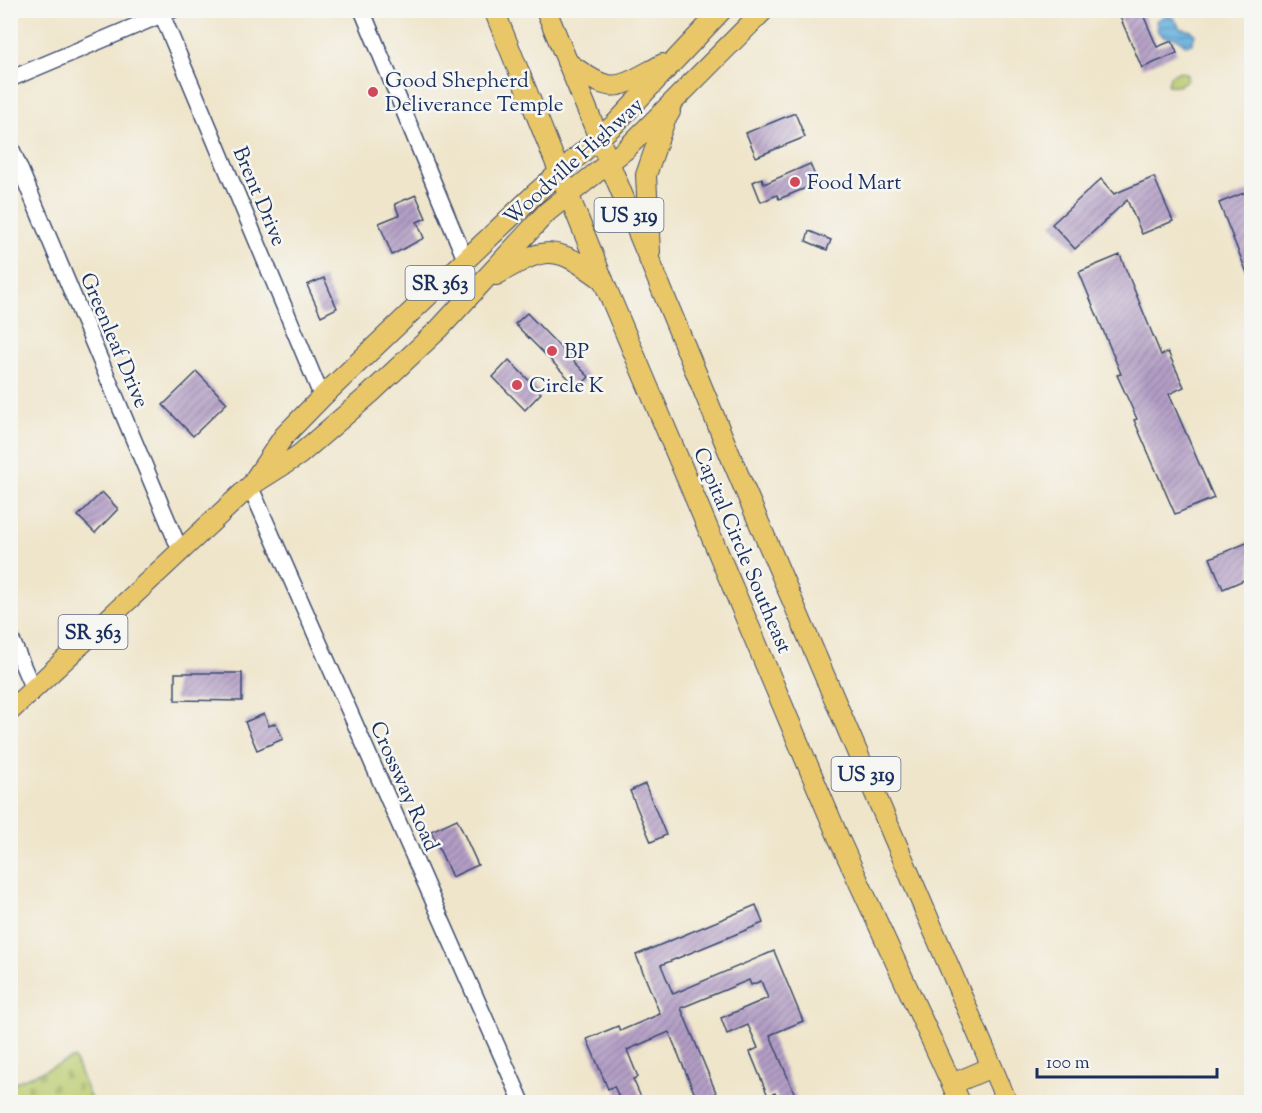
<svg xmlns="http://www.w3.org/2000/svg" width="1262" height="1113" viewBox="0 0 1262 1113" font-family="'Sorts Mill Goudy',serif">
<style>
.cemetery{fill:url(#cemetery-stones);stroke:#6a7c66;stroke-width:1.5}
.green{fill:#b9ca6d;stroke:#6a7c66;stroke-width:1.5}
.water{fill:url(#water-rules);stroke:#406f9e;stroke-width:1.5}
.building{fill:url(#building-hatch)}
.lines{fill:none;stroke-linecap:round;stroke-linejoin:round}
.minor-casing{stroke:#3b4a6e;stroke-width:18}
.major-casing{stroke:#3b4a6e;stroke-width:22}
.minor{stroke:#fff;stroke-width:15}
.major{stroke:#e9c769;stroke-width:20}
.poi-dot{fill:#d1495b;stroke:#f6f6f2;stroke-width:2}
.labels{text-anchor:middle;stroke-width:5;stroke-linejoin:round;paint-order:stroke}
.shield{fill:#f6f6f2;stroke:#5d6b8a;stroke-width:1.5}
.shield-label{font-size:20px;font-weight:bold;fill:#1b2f5e}
.poi-label{font-size:21px;fill:#1b2f5e;stroke:#f6f6f2;text-anchor:start}
.street-label{font-size:21px;fill:#1b2f5e;stroke:#f6f6f2}
</style>
<defs>
<pattern id="cemetery-stones" width="16" height="16" patternUnits="userSpaceOnUse" patternTransform="scale(1.5)"><rect width="16" height="16" fill="#b9ca6d"/><path d="M2 7V4a2 2 0 0 1 4 0v3zM10 15v-3a2 2 0 0 1 4 0v3z" fill="#9eae61"/></pattern>
<pattern id="water-rules" width="6" height="5" patternUnits="userSpaceOnUse" patternTransform="scale(1.5)"><rect width="6" height="5" fill="#65afdd"/><path d="M0 2.5h6" fill="none" stroke="#528fb6"/></pattern>
<pattern id="building-hatch" width="6" height="6" patternUnits="userSpaceOnUse" patternTransform="scale(1.5)"><rect width="6" height="6" fill="#b39ec5"/><path d="M-1 1l2-2M0 6l6-6M5 7l2-2" fill="none" stroke="#9181a3"/></pattern>
</defs>
<rect width="100%" height="100%" fill="#f6f6f2"/>
<filter id="ink" filterUnits="userSpaceOnUse"><feTurbulence type="fractalNoise" baseFrequency=".0167" numOctaves="2"/><feDisplacementMap in="SourceGraphic" scale="12" xChannelSelector="R" yChannelSelector="G"/><feConvolveMatrix kernelMatrix="1 2 1 2 8 2 1 2 1" color-interpolation-filters="sRGB"/></filter>
<filter id="wash" filterUnits="userSpaceOnUse"><feTurbulence type="fractalNoise" baseFrequency=".008" numOctaves="4" result="noise"/><feDisplacementMap in="SourceGraphic" scale="24" xChannelSelector="R" yChannelSelector="G"/><feGaussianBlur stdDeviation="1.35" result="paint"/><feColorMatrix in="noise" values="0 0 0 0 0 0 0 0 0 0 0 0 0 0 0 0 0 1.4 0 .05"/><feComposite in="paint" operator="in"/></filter>
<g filter="url(#wash)">
<rect width="100%" height="100%" fill="#efe5cb"/>
<path class="cemetery" d="M74,1058L92,1102H11V1084Z"/>
<path class="green" d="M1180,71L1187,74V80L1178,86L1168,85L1170,76Z"/>
<path class="water" d="M1166,15L1174,18L1180,28L1192,31L1195,35L1192,44L1185,45L1177,38L1165,37L1158,32L1156,21Z"/>
<g id="blocks">
<g class="building">
<path d="M1117,10H1141L1157,47L1172,41L1177,53L1142,68Z"/>
<path d="M795,113L805,137L756,157L746,133Z"/>
<path d="M810,164L818,183L779,199L777,195L761,202L753,182L762,178L764,184Z"/>
<path d="M1154,177L1173,221L1142,234L1127,200L1075,249L1052,224L1101,179L1114,194Z"/>
<path d="M1251,190V283L1219,203Z"/>
<path d="M416,195L426,218L417,222L424,238L392,255L379,223L399,215L395,204Z"/>
<path d="M809,231L831,240L827,250L806,241Z"/>
<path d="M1120,255L1161,355L1168,352L1184,387L1169,394L1214,498L1175,514L1134,420L1137,419L1117,375L1121,374L1079,272Z"/>
<path d="M324,278L337,308L321,316L307,285Z"/>
<path d="M527,313L589,377L578,388L515,324Z"/>
<path d="M509,360L541,393L525,410L493,377Z"/>
<path d="M197,372L227,403L193,436L163,405Z"/>
<path d="M102,492L118,509L95,533L78,516Z"/>
<path d="M1251,541V577L1223,589L1210,558Z"/>
<path d="M175,673H242V701L175,700Z"/>
<path d="M264,714L269,726L276,723L283,739L257,750L245,722Z"/>
<path d="M645,784L666,835L651,842L630,791Z"/>
<path d="M457,819L478,865L452,877L431,831Z"/>
<path d="M756,905L763,923L661,965L673,994L774,951L803,1021L770,1035L798,1102H779L775,1093L768,1096L750,1052L758,1048L748,1025L727,1034L721,1018L768,998L761,981L751,985L749,980L681,1008L720,1102H698L669,1032L627,1050L638,1077L633,1079L643,1102H621L614,1086L608,1089L587,1039L618,1026L620,1031L660,1014L636,955Z"/>
</g>
</g>
</g>
<g filter="url(#ink)">
<use href="#blocks" fill-opacity="0" stroke="#3b4a6e" stroke-width="1.5"/>
<g class="lines">
<g class="minor-casing">
<g id="minor">
<path d="M160,10L322,397"/>
<path d="M362,10L465,259"/>
<path d="M10,79L173,10"/>
<path d="M10,145L180,550"/>
<path d="M250,486L522,1102"/>
<path d="M10,636L33,689"/>
</g>
</g>
<g class="major-casing">
<g id="major">
<path d="M494,10L603,280L839,839L960,1102"/>
<path d="M546,10L733,462L1007,1102"/>
<path d="M567,62C614,96 614,90 663,64"/>
<path d="M650,252L646,175L665,120L670,112"/>
<path d="M496,275C546,246 555,244 603,280"/>
<path d="M255,479L284,436L322,397L538,191L615,124L722,10"/>
<path d="M10,711L250,486L299,455L371,393L440,328L547,212L625,150L764,10"/>
<path d="M952,1084L992,1067"/>
</g>
</g>
<use href="#minor" class="minor"/>
<use href="#major" class="major"/>
</g>
</g>
<g class="poi-dot">
<circle cx="373" cy="92" r="6"/>
<circle cx="795" cy="182" r="6"/>
<circle cx="552" cy="351" r="6"/>
<circle cx="517" cy="385" r="6"/>
</g>
<g class="labels">
<g class="shield">
<rect x="594.5" y="198" width="69" height="34" rx="4.5"/>
<rect x="405.5" y="266" width="69" height="34" rx="4.5"/>
<rect x="58.5" y="615" width="69" height="34" rx="4.5"/>
<rect x="831.5" y="757" width="69" height="34" rx="4.5"/>
</g>
<g class="shield-label">
<text x="629" y="222">US 319</text>
<text x="440" y="290">SR 363</text>
<text x="93" y="639">SR 363</text>
<text x="866" y="781">US 319</text>
</g>
<g class="poi-label">
<text x="385" y="87">Good Shepherd<tspan x="385" dy="24">Deliverance Temple</tspan></text>
<text x="807" y="189">Food Mart</text>
<text x="564" y="358">BP</text>
<text x="529" y="392">Circle K</text>
</g>
<g class="street-label">
<text transform="translate(573 161) rotate(-42)" y="7">Woodville Highway</text>
<text transform="translate(260 196) rotate(67)" y="7">Brent Drive</text>
<text transform="translate(115 340) rotate(67)" y="7">Greenleaf Drive</text>
<text transform="translate(743 550) rotate(67)" y="7">Capital Circle Southeast</text>
<text transform="translate(405 786) rotate(66)" y="7">Crossway Road</text>
</g>
</g>
<rect width="1262" height="1113" fill="none" stroke="#f6f6f2" stroke-width="36"/>
<path d="M1037 1068v9h180v-9" fill="none" stroke="#1b2f5e" stroke-width="3"/>
<text x="1046" y="1068" font-size="18" fill="#1b2f5e" stroke="#f6f6f2" stroke-width="4.5" paint-order="stroke">100 m</text>
</svg>
